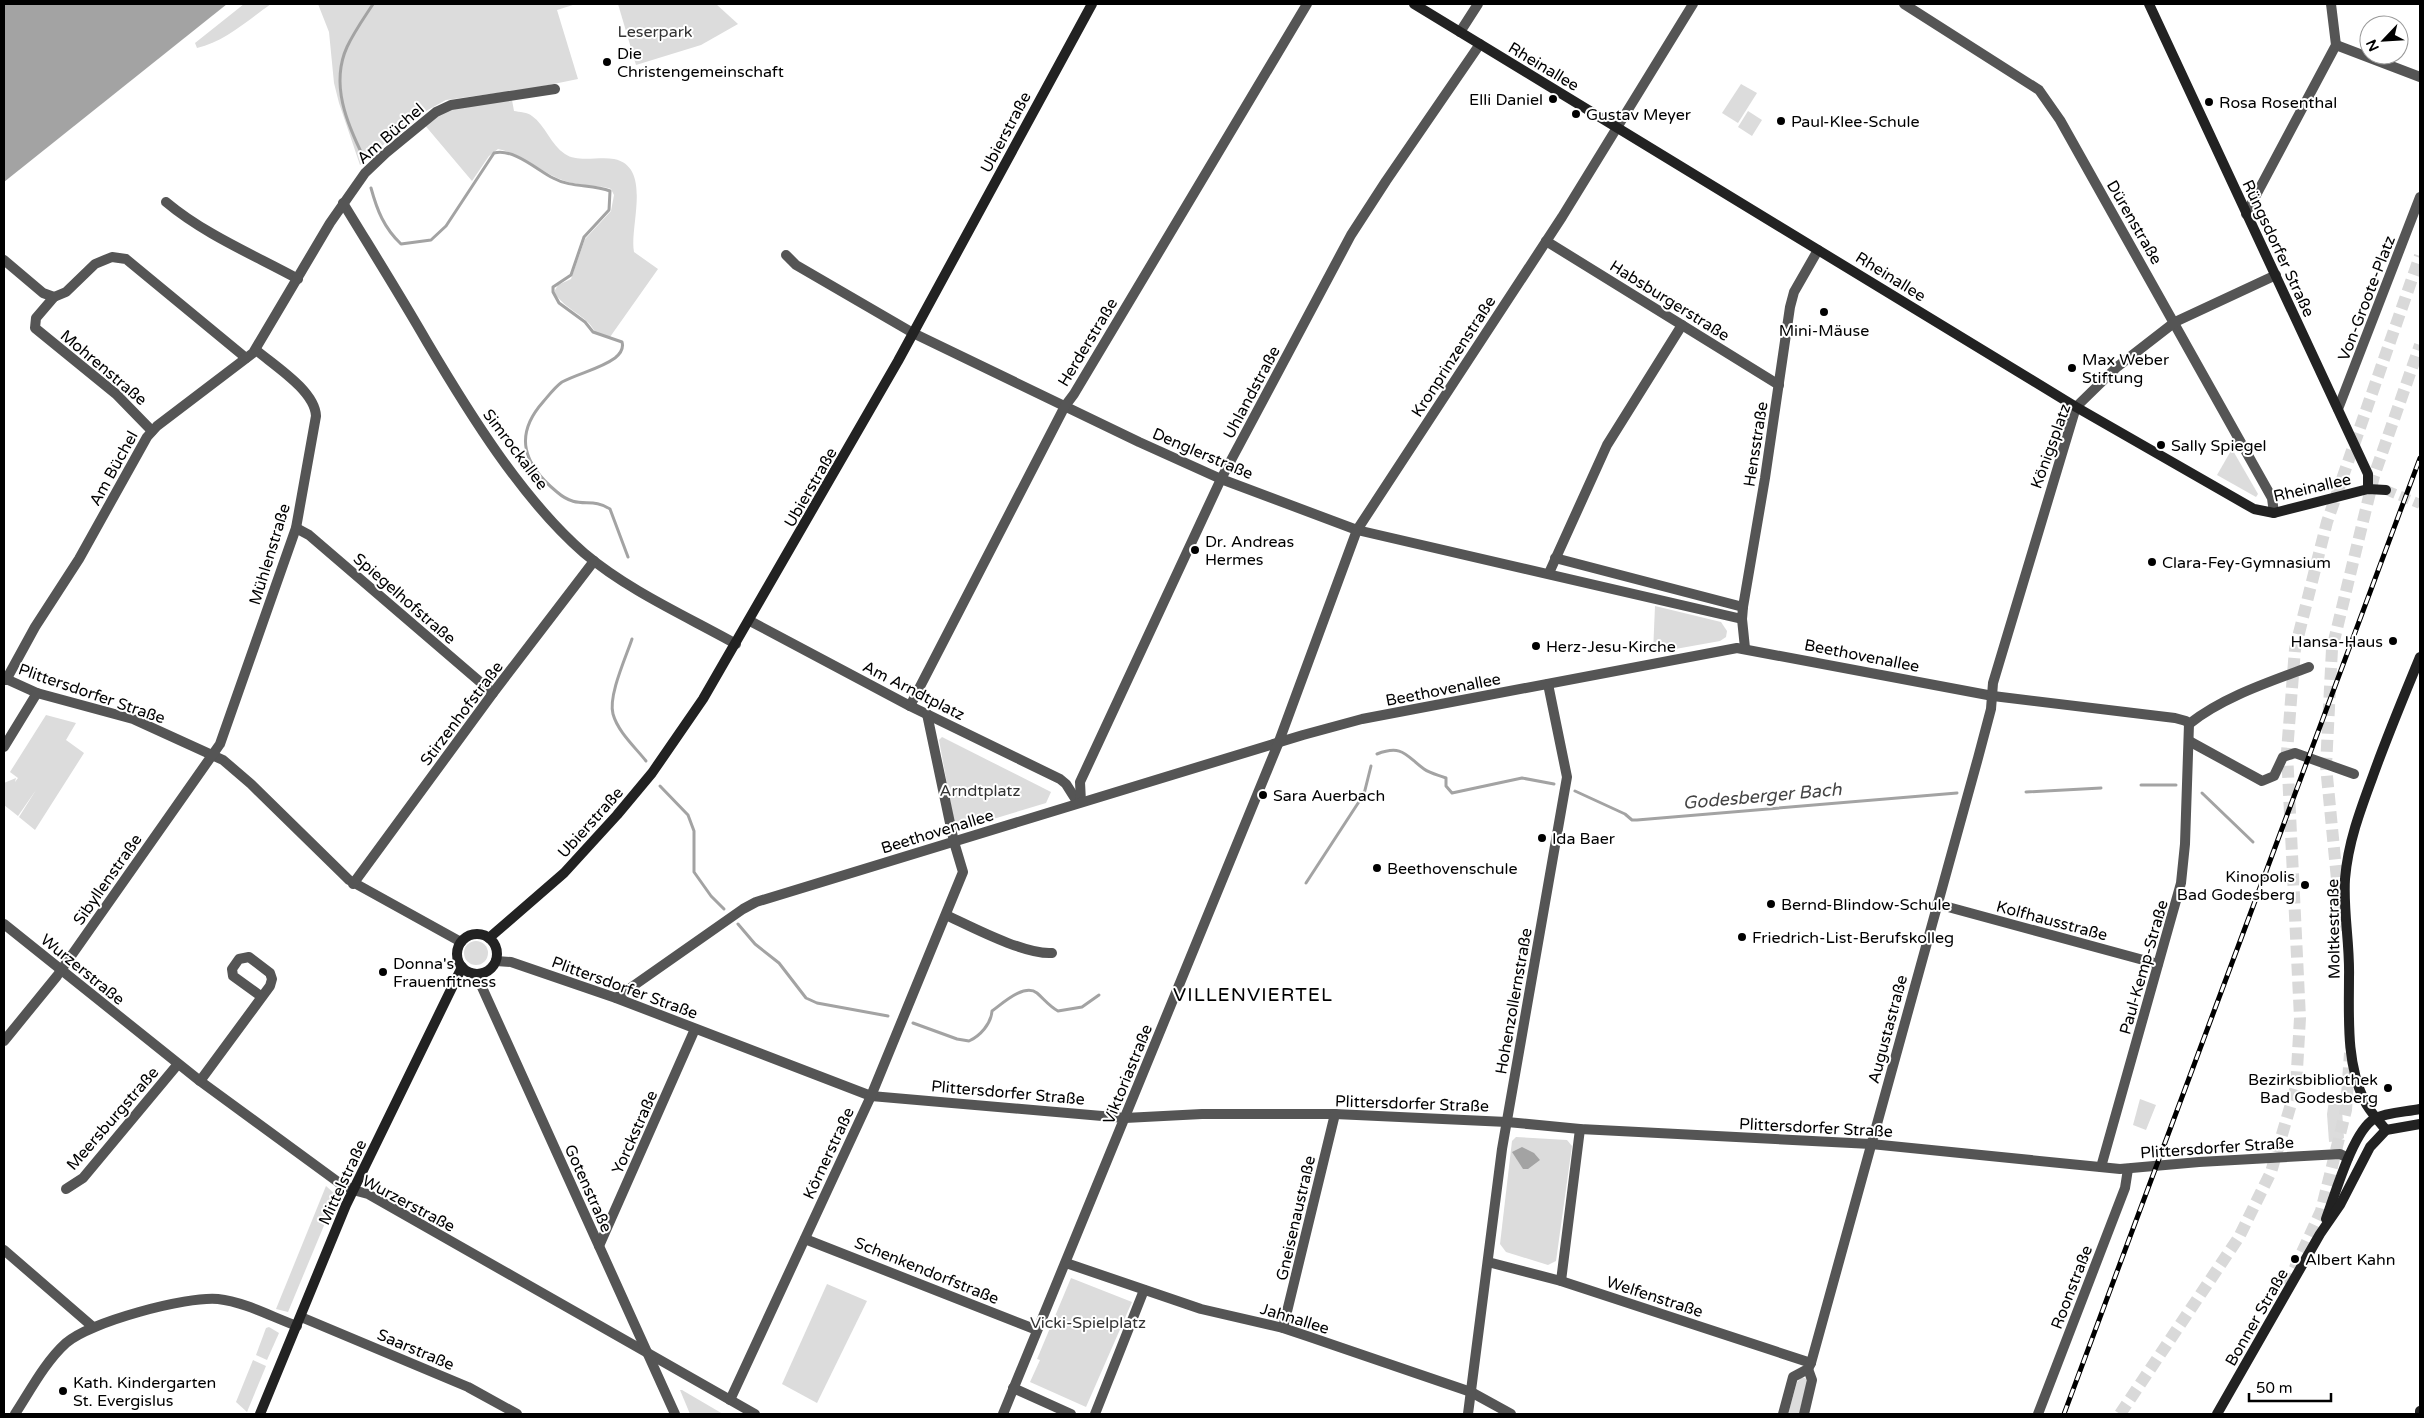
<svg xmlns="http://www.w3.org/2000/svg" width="2424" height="1418" viewBox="0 0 2424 1418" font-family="'Varela Round',sans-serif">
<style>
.green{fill:#dcdcdc}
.water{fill:#a3a3a3}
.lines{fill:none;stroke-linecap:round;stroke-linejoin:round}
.stream{stroke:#a3a3a3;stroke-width:3}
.secondary-tunnel{stroke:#d9d9d9;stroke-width:10;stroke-dasharray:10 5;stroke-linecap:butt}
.primary-tunnel{stroke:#d9d9d9;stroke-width:12;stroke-dasharray:12 6;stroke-linecap:butt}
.street{stroke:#555;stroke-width:10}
.secondary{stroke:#222;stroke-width:10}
.rail-casing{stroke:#000;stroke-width:5}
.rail{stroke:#fff;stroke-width:3;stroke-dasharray:9;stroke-linecap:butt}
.poi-dot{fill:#000;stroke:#fff;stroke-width:2}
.labels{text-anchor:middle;stroke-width:4;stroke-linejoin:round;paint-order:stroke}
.park-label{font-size:16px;fill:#333;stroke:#fff}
.poi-label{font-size:16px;fill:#000;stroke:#fff;text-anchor:start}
.street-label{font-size:16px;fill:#000;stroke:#fff}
.water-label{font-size:18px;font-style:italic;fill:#444;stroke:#fff}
.quarter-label{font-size:19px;letter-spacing:1px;fill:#000;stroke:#fff}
</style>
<rect width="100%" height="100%" fill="#fff"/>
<g class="green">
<path d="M244,4H271C248,20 224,42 197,48L195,43Z"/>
<path d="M318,4H576L557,10L578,79L534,88L446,100L417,116L360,165L339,103L334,83L329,32Z"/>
<path d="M618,4H716L738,24L701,45L636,65Z"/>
<path d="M1741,84L1757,93L1738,123L1722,113Z"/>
<path d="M512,100L514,111C519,112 528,112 532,116C545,125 551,145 565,154C578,163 599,156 614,159C653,167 629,227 634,252L658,269L610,337L595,332C587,315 566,311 554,292L558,285L571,279L585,239L611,211L614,195L611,189C602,185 578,186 565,181C542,173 522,154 498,149L489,156L472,181L423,123L447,108Z"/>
<path d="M1748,111L1762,120L1752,136L1738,127Z"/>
<path d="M2232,449L2258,494L2256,497L2217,475Z"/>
<path d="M1655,606L1721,622L1727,631L1726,637L1720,641L1653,653Z"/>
<path d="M46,715L76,723L66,740L84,753L35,830L19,817L36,790L18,816L4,805V783L16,778L15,782L18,778L10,772Z"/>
<path d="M942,737L1051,792L1046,803L967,827L958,826L954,822L939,740Z"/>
<circle cx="476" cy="953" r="12"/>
<path d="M2330,1093L2341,1096L2344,1138L2339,1141L2329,1142L2327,1114Z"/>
<path d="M2140,1099L2156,1105L2146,1130L2133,1125Z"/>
<path d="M1516,1137L1567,1140L1572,1146L1556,1261L1548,1265L1506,1252L1500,1244L1512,1141Z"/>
<path d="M326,1186L335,1194V1199L288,1312L276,1309Z"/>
<path d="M1071,1278L1132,1302L1086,1407L1030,1382L1040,1360L1037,1359Z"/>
<path d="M827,1284L867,1301L817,1403L782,1384Z"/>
<path d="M269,1327L279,1333L267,1360L256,1355L266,1328Z"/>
<path d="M253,1360L266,1366L247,1412L236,1402Z"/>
<path d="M1802,1377L1807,1379V1383L1799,1414H1788L1797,1382Z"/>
<path d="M680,1390H682L723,1414H690Z"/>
</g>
<g class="water">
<path d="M4,4H227L4,182Z"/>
<path d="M1522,1147L1534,1153L1540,1160L1528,1169H1523L1512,1152Z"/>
</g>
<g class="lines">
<g class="stream">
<path d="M364,158C347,124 330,84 347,47C354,32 364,18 373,4"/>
<path d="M371,188C377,210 384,228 401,244L431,240L446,226L494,153C514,148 537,170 553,178C571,188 592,184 610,191L609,210L584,237L571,275L553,287V292L559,303L585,322L593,332L622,342C624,349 620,354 615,358C600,369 579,373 562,382C555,387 549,395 543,402C513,436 524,465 557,492C579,511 590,496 610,509L628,557"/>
<path d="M632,639C626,657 608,696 613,714C618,732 635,747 646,761"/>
<path d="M1377,754C1403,744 1406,756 1424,769C1431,774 1439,775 1446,778V786L1452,793L1522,778L1554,784"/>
<path d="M2141,785H2176"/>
<path d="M660,786L688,815L694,831V872L711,896L724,909"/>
<path d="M1575,791L1625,814L1632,820H1637L1957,793"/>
<path d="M2026,792L2101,788"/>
<path d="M2202,793L2253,842"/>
<path d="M1306,883L1364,794L1371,766"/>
<path d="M738,924L755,944L779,963L806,998L817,1003L888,1016"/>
<path d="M913,1023L957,1039L969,1041C980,1036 991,1024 992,1011C1002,1004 1024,983 1037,993C1044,999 1049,1006 1058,1011L1082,1007L1099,995"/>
</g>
<path class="secondary-tunnel" d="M2386,490L2420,504"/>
<g class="primary-tunnel">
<path d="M2342,931L2326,766L2332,649L2374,476L2420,345"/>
<path d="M2287,1285L2321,1211L2346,1110L2350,1053"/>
<path d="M2120,1414L2239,1237L2271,1172L2296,1087L2300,1018L2287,752L2295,649L2327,522L2420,256"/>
</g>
<g class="street">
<path d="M1904,4L2039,90L2060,120L2272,498L2274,513"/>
<path d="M1460,32L1478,4"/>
<path d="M2336,45L2420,77"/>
<path d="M166,202C204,234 254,255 298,279"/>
<path d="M343,203C371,249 400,295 427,342C469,413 522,499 584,553C629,591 686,616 736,644"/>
<path d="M2246,214L2336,45L2331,4"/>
<path d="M1546,241L1779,385"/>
<path d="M786,255L796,265L913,333L1139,442L1221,479L1357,530L1742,619"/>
<path d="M4,260L43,293L54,297"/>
<path d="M2338,409L2420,197"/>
<path d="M152,431L116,394L35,328L36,318L54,297L66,292L95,264L112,257L126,259L246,358"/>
<path d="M296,528L309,535L493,693"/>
<path d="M1555,558L1743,607"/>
<path d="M1549,573L1607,445L1682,325"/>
<path d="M750,621L910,706L1060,779L1066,784L1078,803"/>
<path d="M1745,648L1742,619L1743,607L1765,478L1790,307L1794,292L1818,250"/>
<path d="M4,678L37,693L133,719L223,760L251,784L349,880L461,942"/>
<path d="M6,680L35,627L79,559L147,437L157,426L253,353L330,223L365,173L386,153L436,112L451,105L555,89"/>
<path d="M910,706L1065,406L1074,394L1307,4"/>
<path d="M2189,724C2223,697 2269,682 2309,667"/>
<path d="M2189,741L2262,781L2274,776L2283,757L2295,753L2354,774"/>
<path d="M4,747L37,693"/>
<path d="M1081,802L1080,782L1221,479L1351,235L1386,181L1480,44"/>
<path d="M353,884L493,693L594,561"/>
<path d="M1937,904L2158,964"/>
<path d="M946,915C972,927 1025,955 1052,953"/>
<path d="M4,924L200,1081L338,1182L353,1190L368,1194L755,1414"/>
<path d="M496,961L511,962L616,998L871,1096L1125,1118L1202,1114H1335L1507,1122L1580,1129L1871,1144L2120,1169L2199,1162L2340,1154L2348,1158"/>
<path d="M476,974L675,1414"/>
<path d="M616,998L743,909L756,902L1303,735L1362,719L1737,648L1993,696L2175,718L2186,721L2189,724"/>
<path d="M4,1041L57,976L220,744L296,528L316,416C315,391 275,366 256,350"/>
<path d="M200,1081L270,986L272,979L270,973L249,957L239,959L232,969L233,976L262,997"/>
<path d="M2101,1167L2181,883L2185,844L2189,724"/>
<path d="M66,1189L83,1178L178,1064"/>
<path d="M805,1239L1037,1330"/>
<path d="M599,1246L695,1029"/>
<path d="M4,1250L93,1327"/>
<path d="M1488,1262L1561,1281L1811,1363"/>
<path d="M1066,1263L1201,1309L1283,1328L1307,1336L1471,1392L1511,1414"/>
<path d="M1561,1281L1580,1129"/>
<path d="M301,1317L468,1387L517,1414"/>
<path d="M1283,1328L1335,1114"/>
<path d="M1013,1388L1071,1414"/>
<path d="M730,1400L871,1096L963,872L954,842L927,714"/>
<path d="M15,1414C30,1391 45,1362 66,1343C90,1322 186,1296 218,1299C245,1302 272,1317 297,1326"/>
<path d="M1003,1414L1278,744L1357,530L1562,217L1693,4"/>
<path d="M1095,1414L1144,1290"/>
<path d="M1468,1414L1502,1149L1567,777L1548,684"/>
<path d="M1783,1414L1793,1377L1808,1369L1811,1363L1978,758L1991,709L1993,683L2076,407L2117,367L2175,322L2276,275"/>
<path d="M1804,1414L1812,1380L1808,1369"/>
<path d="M2038,1414L2125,1188L2128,1169"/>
</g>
<g class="secondary">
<path d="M1414,4L2076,407L2254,509L2274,513L2368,489L2386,490"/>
<path d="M2149,4L2368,474V489"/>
<circle cx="477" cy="954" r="20"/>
<path d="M489,938L564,873L617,815L652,773L703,699L898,361L1092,4"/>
<path d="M2386,1130C2379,1121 2369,1111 2364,1100C2346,1062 2349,1018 2349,977C2350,944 2343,912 2345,879C2348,842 2361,808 2374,773C2388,734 2404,696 2420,657"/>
<path d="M2326,1219C2335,1195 2353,1131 2374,1119C2387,1112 2406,1112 2420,1109"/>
<path d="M260,1414L346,1205L462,967"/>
<path d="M2217,1414L2320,1234L2340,1205L2370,1147L2386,1130L2420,1124"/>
<path d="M2420,1414V1411"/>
</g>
<g class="rail-casing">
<path id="rail" d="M2064,1414L2420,458"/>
</g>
<use href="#rail" class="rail"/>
</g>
<g class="poi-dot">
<circle cx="607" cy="62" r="5"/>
<circle cx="1553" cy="99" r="5"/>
<circle cx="2209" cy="102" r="5"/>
<circle cx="1576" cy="114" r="5"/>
<circle cx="1781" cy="121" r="5"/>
<circle cx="1824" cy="312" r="5"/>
<circle cx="2072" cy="368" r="5"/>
<circle cx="2161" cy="445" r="5"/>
<circle cx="1195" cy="550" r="5"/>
<circle cx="2152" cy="562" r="5"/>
<circle cx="2393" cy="641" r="5"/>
<circle cx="1536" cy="646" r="5"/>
<circle cx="1263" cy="795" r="5"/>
<circle cx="1542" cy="838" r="5"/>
<circle cx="1377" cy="868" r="5"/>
<circle cx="2305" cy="885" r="5"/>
<circle cx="1771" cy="904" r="5"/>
<circle cx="1742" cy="937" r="5"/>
<circle cx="383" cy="972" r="5"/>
<circle cx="2388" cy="1088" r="5"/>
<circle cx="2295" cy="1259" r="5"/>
<circle cx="63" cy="1391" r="5"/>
</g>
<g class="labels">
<g class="park-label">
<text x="655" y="37">Leserpark</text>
<text x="980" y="796">Arndtplatz</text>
<text x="1088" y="1328">Vicki-Spielplatz</text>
</g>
<g class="poi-label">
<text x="617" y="59">Die<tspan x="617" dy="18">Christengemeinschaft</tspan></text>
<text x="1543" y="105" text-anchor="end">Elli Daniel</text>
<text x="2219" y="108">Rosa Rosenthal</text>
<text x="1586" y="120">Gustav Meyer</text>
<text x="1791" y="127">Paul-Klee-Schule</text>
<text x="1824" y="336" text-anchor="middle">Mini-Mäuse</text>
<text x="2082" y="365">Max Weber<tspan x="2082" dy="18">Stiftung</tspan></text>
<text x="2171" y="451">Sally Spiegel</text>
<text x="1205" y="547">Dr. Andreas<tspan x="1205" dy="18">Hermes</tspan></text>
<text x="2162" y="568">Clara-Fey-Gymnasium</text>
<text x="2383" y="647" text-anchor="end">Hansa-Haus</text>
<text x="1546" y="652">Herz-Jesu-Kirche</text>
<text x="1273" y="801">Sara Auerbach</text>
<text x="1552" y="844">Ida Baer</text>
<text x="1387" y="874">Beethovenschule</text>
<text x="2295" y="882" text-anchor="end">Kinopolis<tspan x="2295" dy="18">Bad Godesberg</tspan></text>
<text x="1781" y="910">Bernd-Blindow-Schule</text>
<text x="1752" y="943">Friedrich-List-Berufskolleg</text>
<text x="393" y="969">Donna's<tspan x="393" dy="18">Frauenfitness</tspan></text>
<text x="2378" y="1085" text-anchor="end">Bezirksbibliothek<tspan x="2378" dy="18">Bad Godesberg</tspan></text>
<text x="2305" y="1265">Albert Kahn</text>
<text x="73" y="1388">Kath. Kindergarten<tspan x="73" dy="18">St. Evergislus</tspan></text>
</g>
<g class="street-label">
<text transform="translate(1544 66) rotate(31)" y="6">Rheinallee</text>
<text transform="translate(1005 132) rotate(-62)" y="6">Ubierstraße</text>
<text transform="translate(390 133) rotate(-41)" y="6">Am Büchel</text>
<text transform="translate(2135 222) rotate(60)" y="6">Dürenstraße</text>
<text transform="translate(2279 248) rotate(65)" y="6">Rüngsdorfer Straße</text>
<text transform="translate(1891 276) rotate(32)" y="6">Rheinallee</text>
<text transform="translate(2366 298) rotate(-69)" y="6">Von-Groote-Platz</text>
<text transform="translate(1670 300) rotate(32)" y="6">Habsburgerstraße</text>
<text transform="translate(1087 342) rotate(-59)" y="6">Herderstraße</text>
<text transform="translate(1453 356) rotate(-57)" y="6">Kronprinzenstraße</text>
<text transform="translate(104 367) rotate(40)" y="6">Mohrenstraße</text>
<text transform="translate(1251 392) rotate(-62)" y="6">Uhlandstraße</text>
<text transform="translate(1755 444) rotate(-81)" y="6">Hensstraße</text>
<text transform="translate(2050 446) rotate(-70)" y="6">Königsplatz</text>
<text transform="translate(516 449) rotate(53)" y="6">Simrockallee</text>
<text transform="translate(1203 453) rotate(23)" y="6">Denglerstraße</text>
<text transform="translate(113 468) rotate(-61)" y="6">Am Büchel</text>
<text transform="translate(810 487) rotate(-60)" y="6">Ubierstraße</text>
<text transform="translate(2312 487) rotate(-13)" y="6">Rheinallee</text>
<text transform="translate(269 554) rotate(-73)" y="6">Mühlenstraße</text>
<text transform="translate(405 598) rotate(41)" y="6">Spiegelhofstraße</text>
<text transform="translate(1862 655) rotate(11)" y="6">Beethovenallee</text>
<text transform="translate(1443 689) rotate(-11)" y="6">Beethovenallee</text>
<text transform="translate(914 690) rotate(27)" y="6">Am Arndtplatz</text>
<text transform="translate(92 693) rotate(19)" y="6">Plittersdorfer Straße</text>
<text transform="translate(461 713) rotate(-53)" y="6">Stirzenhofstraße</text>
<text transform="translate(590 822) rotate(-48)" y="6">Ubierstraße</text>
<text transform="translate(937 831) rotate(-17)" y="6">Beethovenallee</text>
<text transform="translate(107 879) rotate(-55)" y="6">Sibyllenstraße</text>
<text transform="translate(2052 920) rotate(15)" y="6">Kolfhausstraße</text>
<text transform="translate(2333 929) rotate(-91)" y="6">Moltkestraße</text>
<text transform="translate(2143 967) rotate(-74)" y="6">Paul-Kemp-Straße</text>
<text transform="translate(83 969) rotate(39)" y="6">Wurzerstraße</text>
<text transform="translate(625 987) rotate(20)" y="6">Plittersdorfer Straße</text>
<text transform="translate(1513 1001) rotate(-80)" y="6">Hohenzollernstraße</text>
<text transform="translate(1887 1029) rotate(-75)" y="6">Augustastraße</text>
<text transform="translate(1127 1074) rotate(-68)" y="6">Viktoriastraße</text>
<text transform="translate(1008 1092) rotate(5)" y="6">Plittersdorfer Straße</text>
<text transform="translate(1412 1103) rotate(2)" y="6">Plittersdorfer Straße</text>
<text transform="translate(112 1118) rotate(-49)" y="6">Meersburgstraße</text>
<text transform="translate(1816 1127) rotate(3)" y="6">Plittersdorfer Straße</text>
<text transform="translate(634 1132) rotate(-66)" y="6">Yorckstraße</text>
<text transform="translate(2217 1147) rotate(-4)" y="6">Plittersdorfer Straße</text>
<text transform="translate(828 1153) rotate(-65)" y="6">Körnerstraße</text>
<text transform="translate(342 1182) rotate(-65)" y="6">Mittelstraße</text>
<text transform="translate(589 1188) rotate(66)" y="6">Gotenstraße</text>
<text transform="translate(409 1203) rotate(28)" y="6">Wurzerstraße</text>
<text transform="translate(1295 1218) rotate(-77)" y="6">Gneisenaustraße</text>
<text transform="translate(927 1270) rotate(22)" y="6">Schenkendorfstraße</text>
<text transform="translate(2071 1287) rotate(-69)" y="6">Roonstraße</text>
<text transform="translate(1655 1296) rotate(18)" y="6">Welfenstraße</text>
<text transform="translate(2256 1317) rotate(-60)" y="6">Bonner Straße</text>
<text transform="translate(1295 1318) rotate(17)" y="6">Jahnallee</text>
<text transform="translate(416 1349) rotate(23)" y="6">Saarstraße</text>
</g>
<g class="water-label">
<text transform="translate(1762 796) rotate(-5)" y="6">Godesberger Bach</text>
</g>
<g class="quarter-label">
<text x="1253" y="1001">VILLENVIERTEL</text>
</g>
</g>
<rect width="2424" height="1418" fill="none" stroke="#000000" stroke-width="10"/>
<g transform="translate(2384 40) rotate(245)"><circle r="24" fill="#ffffff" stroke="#999999"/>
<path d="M0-4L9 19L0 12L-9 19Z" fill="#000000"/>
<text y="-8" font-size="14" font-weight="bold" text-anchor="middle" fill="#000000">N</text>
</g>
<path d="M2249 1393v8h82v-8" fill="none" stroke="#000000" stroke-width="2.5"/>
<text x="2256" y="1393" font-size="15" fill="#000000" stroke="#ffffff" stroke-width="4" paint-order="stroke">50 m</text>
</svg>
